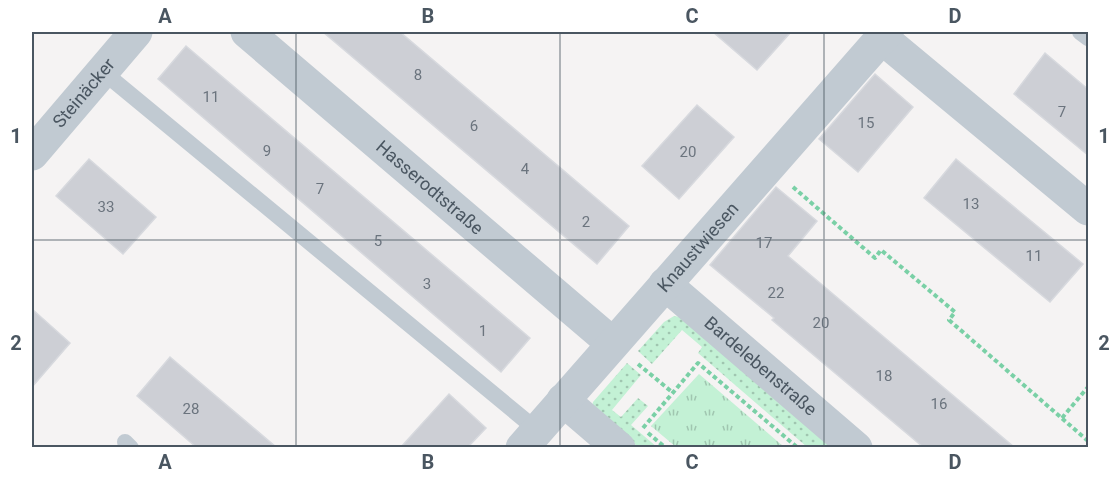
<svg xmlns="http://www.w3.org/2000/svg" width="1120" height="479" viewBox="0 0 1120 479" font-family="Roboto,sans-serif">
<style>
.grass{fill:url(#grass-dots)}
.park{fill:url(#park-tufts)}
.building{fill:#cdcfd5;stroke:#d7d9de;stroke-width:1.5}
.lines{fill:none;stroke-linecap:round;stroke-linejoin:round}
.path{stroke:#7ad0a6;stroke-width:4;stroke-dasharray:4.5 3;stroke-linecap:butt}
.service{stroke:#c1cad2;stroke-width:16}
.minor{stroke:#c1cad2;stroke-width:33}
.grid{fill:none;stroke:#4a5661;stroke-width:1.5;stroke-opacity:0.55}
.labels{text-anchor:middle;stroke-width:4.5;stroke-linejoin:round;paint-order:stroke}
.number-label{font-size:15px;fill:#6b747e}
.street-label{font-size:18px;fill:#4a5661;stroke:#fff}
.neatline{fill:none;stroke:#4a5661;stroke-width:2}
.grid-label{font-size:20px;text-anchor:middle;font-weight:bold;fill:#4a5661}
</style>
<defs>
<pattern id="grass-dots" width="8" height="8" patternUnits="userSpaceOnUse" patternTransform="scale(1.5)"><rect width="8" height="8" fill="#c3f1d5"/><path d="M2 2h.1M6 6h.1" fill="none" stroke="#a0c6b0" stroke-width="1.8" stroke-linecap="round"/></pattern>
<pattern id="park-tufts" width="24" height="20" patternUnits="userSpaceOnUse" patternTransform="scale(1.5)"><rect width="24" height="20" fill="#c3f1d5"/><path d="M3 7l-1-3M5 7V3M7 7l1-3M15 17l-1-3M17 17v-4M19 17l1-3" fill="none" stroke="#a0c6b0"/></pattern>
</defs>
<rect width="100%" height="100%" fill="#f5f3f3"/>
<g class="grass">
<path d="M674,316L686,318L838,447H807L698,353L702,347L682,330L652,364L638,351L664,322Z"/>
<path d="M627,363L641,375L612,410L621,417L638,398L648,406L631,425L657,447H638L592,407L593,402Z"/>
</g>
<path class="park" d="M699,374L784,447H676L651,426Z"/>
<g class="building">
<path d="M323,32H400L629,226L597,264Z"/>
<path d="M713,32H791L757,70Z"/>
<path d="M186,46L530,338L501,372L158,79Z"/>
<path d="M1045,53L1089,90V156L1014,94Z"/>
<path d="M875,74L913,107L858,172L819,139Z"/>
<path d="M697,105L734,137L679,199L642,166Z"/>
<path d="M89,159L156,217L123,254L56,196Z"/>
<path d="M956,159L1083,264L1050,302L924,198Z"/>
<path d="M776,187L817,221L788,256L1014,447H923L772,320L774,318L710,265Z"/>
<path d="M32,309L70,343L32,387Z"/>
<path d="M170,357L276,447H196L137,396Z"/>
<path d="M449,394L486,428L468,447H401Z"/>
</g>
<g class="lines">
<g class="path">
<path d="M793,187L875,258L881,250L955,312L949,320L1088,441"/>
<path d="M638,364L672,392"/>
<path d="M1062,418L1088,387"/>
<path d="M643,428L698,363L798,448"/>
<path d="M648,433L666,448"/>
</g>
<g class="service">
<path d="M1080,32L1088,38"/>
<path d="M102,71L537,430"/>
<path d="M125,442L131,448"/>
</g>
<g class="minor">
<path id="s1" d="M247,32L612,343"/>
<path d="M882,38L1088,209"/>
<path id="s2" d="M32,154L136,32"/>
<path id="s3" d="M665,284L856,448"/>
<path d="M563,400L619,448"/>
<path id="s4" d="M522,448L887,32"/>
</g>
</g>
<path class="grid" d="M296,32V448M560,32V448M824,32V448M32,240H1088"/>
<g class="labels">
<g class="number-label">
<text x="418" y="80">8</text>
<text x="211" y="102">11</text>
<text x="1062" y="117">7</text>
<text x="866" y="128">15</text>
<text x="474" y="131">6</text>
<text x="267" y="156">9</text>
<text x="688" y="157">20</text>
<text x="525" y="174">4</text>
<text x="320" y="194">7</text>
<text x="971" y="209">13</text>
<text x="106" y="212">33</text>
<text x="586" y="227">2</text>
<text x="378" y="246">5</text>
<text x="764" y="248">17</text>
<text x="1034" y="261">11</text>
<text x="427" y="289">3</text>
<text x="776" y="298">22</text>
<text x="821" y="328">20</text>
<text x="483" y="336">1</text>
<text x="884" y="381">18</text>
<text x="939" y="409">16</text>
<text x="191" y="414">28</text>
</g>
<g class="street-label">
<text dy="6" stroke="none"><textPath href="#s2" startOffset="80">Steinäcker</textPath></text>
<text dy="6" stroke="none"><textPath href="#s1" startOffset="240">Hasserodtstraße</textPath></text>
<text dy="6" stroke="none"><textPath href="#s4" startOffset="267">Knaustwiesen</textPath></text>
<text dy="6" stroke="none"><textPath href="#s3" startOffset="126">Bardelebenstraße</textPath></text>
</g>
</g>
<rect width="1120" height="479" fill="none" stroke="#ffffff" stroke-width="66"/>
<rect x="33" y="33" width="1054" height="413" class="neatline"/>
<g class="grid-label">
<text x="165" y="23">A</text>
<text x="428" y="23">B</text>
<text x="692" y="23">C</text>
<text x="955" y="23">D</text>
<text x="16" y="143">1</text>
<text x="1104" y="143">1</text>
<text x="16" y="350">2</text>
<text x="1104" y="350">2</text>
<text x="165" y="469">A</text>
<text x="428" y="469">B</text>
<text x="692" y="469">C</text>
<text x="955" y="469">D</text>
</g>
</svg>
